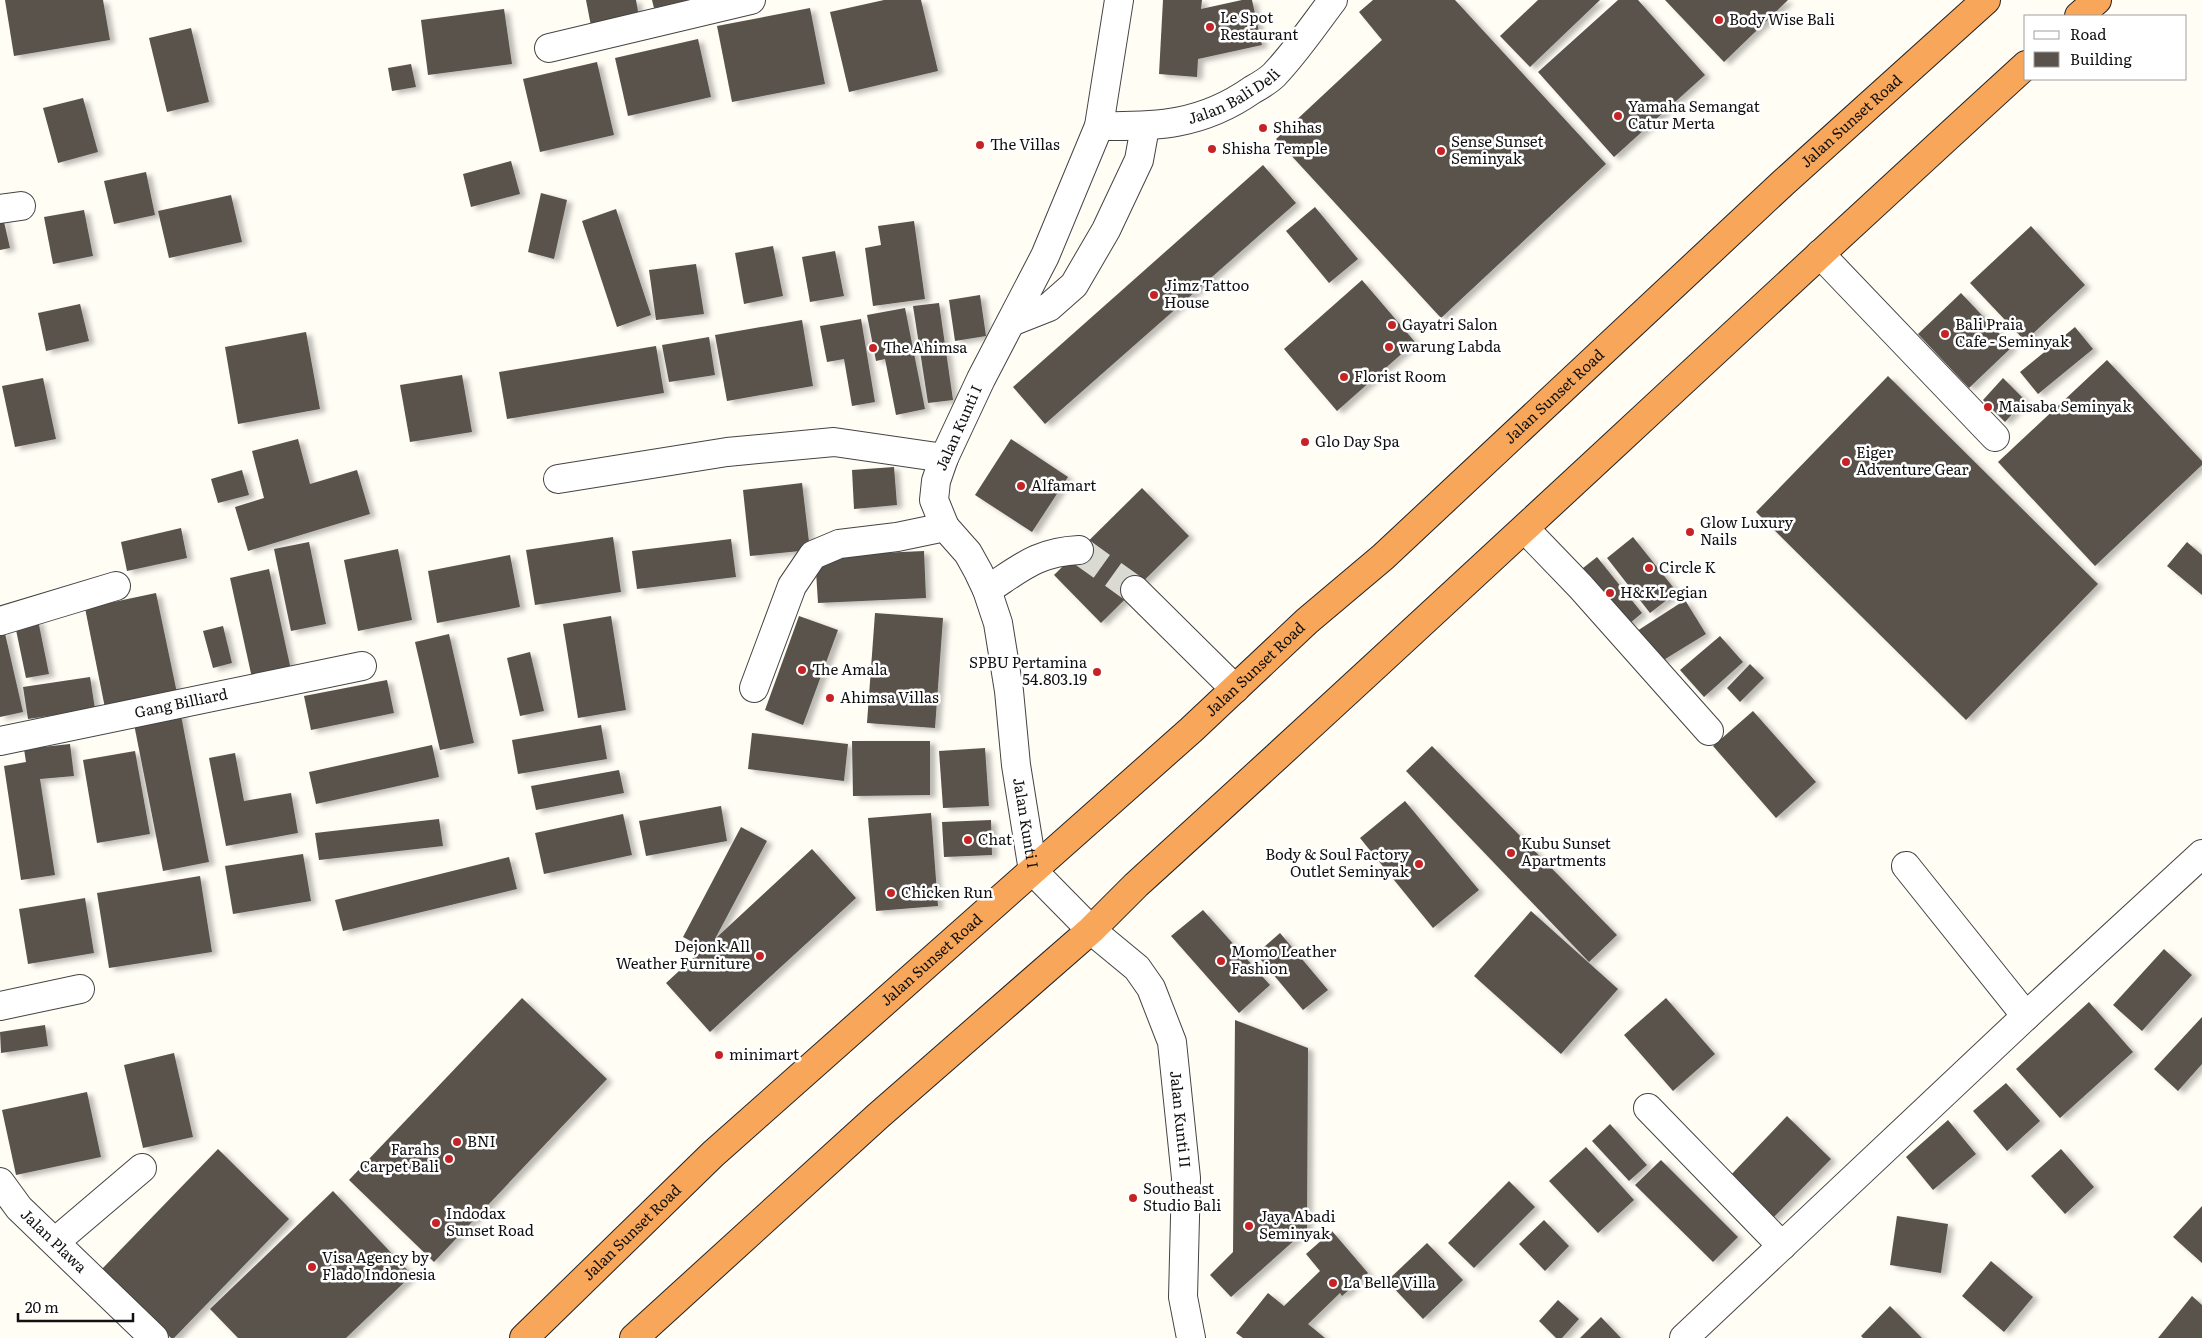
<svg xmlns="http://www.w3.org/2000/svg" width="2202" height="1338" viewBox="0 0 2202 1338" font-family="Literata,serif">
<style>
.building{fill:#5a524c;filter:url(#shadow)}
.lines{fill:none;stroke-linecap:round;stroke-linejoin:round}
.minor-tunnel{stroke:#dbdad2;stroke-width:28;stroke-dasharray:28 14;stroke-linecap:butt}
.minor-casing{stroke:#444;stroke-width:30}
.highway-casing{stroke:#222;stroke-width:30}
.minor{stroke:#fff;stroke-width:28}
.highway{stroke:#f8a659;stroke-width:28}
.poi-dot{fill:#c62327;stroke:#fff;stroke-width:2}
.labels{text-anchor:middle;stroke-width:5;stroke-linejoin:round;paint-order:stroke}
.poi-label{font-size:15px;fill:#111;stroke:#fff;text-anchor:start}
.street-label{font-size:15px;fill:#111;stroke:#fff}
</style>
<defs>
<filter id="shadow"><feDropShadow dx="5.5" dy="3" stdDeviation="2.5" flood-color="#0004"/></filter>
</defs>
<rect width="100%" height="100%" fill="#fffdf4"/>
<g class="building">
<path d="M5,0H103L110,40L14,56Z"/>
<path d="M586,0H636L639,17L591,26Z"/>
<path d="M652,0H687V1L654,8Z"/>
<path d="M884,0H921L938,71L849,92L830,12Z"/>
<path d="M1163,0H1202L1201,9L1242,0H1252L1262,45L1198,59L1197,77L1159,74Z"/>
<path d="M1373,0H1455L1606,164L1441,318L1276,139L1382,40L1359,12Z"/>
<path d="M1538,0H1600L1530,67L1500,36Z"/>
<path d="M1618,0H1638L1705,75L1614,157L1538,72Z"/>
<path d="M1665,0H1788L1724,62Z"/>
<path d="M810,8L825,84L732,102L717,26Z"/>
<path d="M504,9L512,64L428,75L421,20Z"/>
<path d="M191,28L209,102L167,112L149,38Z"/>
<path d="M698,39L711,97L628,116L615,58Z"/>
<path d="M597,62L614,135L540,152L523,79Z"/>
<path d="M411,64L416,87L392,91L388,68Z"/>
<path d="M83,98L98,152L58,163L43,108Z"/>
<path d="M511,161L520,194L471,207L463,174Z"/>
<path d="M1263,165L1296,203L1045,424L1013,387Z"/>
<path d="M146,172L155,215L114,224L104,181Z"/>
<path d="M541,193L567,200L554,259L528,252Z"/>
<path d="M231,195L242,242L169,258L158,211Z"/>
<path d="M1315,207L1358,259L1329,283L1286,231Z"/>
<path d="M616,209L651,315L617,327L582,221Z"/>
<path d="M84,210L93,256L53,264L44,217Z"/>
<path d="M0,213H2L10,248L0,250Z"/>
<path d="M914,221L925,299L873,306L865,248L881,245L878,226Z"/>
<path d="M2031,226L2085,285L2025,341L1970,283Z"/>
<path d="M773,246L783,296L744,304L735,253Z"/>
<path d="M835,251L844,296L810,302L802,257Z"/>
<path d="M696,264L704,314L656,320L649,270Z"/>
<path d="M1362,280L1415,342L1337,411L1284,349Z"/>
<path d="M1961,293L2012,347L1969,388L1918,334Z"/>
<path d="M980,295L986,336L955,341L949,300Z"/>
<path d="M939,303L953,400L928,403L913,306Z"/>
<path d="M80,304L89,341L46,351L38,313Z"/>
<path d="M905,308L925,409L896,415L885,359L876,361L867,315Z"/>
<path d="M861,319L875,402L852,406L844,359L827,362L820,326Z"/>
<path d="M802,320L813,386L727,401L715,335Z"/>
<path d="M2075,327L2093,349L2038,394L2020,372Z"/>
<path d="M306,332L320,409L238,424L225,347Z"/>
<path d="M709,337L715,375L669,382L662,345Z"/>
<path d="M656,346L664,393L507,419L499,372Z"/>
<path d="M2107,360L2202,461V465L2095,566L1998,462Z"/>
<path d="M462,375L472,432L410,442L400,385Z"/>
<path d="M1888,376L2098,584L1966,720L1756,512Z"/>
<path d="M43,378L56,439L15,447L2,386Z"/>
<path d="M2003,378L2025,400L2005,422L1983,400Z"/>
<path d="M298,439L310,484L357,470L370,514L248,551L235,507L264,498L252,451Z"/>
<path d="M1011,439L1068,477L1032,532L975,495Z"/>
<path d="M894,467L897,505L854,509L852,470Z"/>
<path d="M242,470L249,495L218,503L211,479Z"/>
<path d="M802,483L810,550L750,556L743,490Z"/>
<path d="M1142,488L1189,536L1101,623L1054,575Z"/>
<path d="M181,528L187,558L127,571L121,542Z"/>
<path d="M613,537L621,592L535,605L526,550Z"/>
<path d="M1633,537L1677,592L1650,613L1607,558Z"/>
<path d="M731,539L736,577L637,589L632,551Z"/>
<path d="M309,542L326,624L291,631L274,549Z"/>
<path d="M2187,542L2202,555V595L2167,566Z"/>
<path d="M398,549L412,620L358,631L344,560Z"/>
<path d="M924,551L926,598L818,603L815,556Z"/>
<path d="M510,555L520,607L437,623L428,571Z"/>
<path d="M1597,557L1642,613L1624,628L1578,572Z"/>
<path d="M269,569L291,670L252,678L230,578Z"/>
<path d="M156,593L177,693L105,708L85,608Z"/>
<path d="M1685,600L1706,634L1657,664L1637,631Z"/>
<path d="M875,613L943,618L935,728L867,723Z"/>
<path d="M611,616L626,710L578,718L563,624Z"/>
<path d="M799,616L838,630L803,725L765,710Z"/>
<path d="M38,620L49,674L26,678L15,625Z"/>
<path d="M223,626L232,663L213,668L203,631Z"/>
<path d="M4,629L23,712L0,717V630Z"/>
<path d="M449,634L474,743L440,750L415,642Z"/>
<path d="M1720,636L1743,662L1704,697L1680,670Z"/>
<path d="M530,652L544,711L520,716L507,658Z"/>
<path d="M1750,664L1764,678L1740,702L1727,688Z"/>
<path d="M90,677L95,709L28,719L23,687Z"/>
<path d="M387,680L394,713L311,730L304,696Z"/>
<path d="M180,710L209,862L163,871L133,719Z"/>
<path d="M1753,711L1816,782L1776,818L1713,746Z"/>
<path d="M601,725L607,759L518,774L512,740Z"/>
<path d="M752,733L848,744L844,781L748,769Z"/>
<path d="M852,741H930V795L853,796Z"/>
<path d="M70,744L74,776L40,779L55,875L21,880L4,766L26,762L24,749Z"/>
<path d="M432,745L439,777L316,804L309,772Z"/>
<path d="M1432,746L1617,935L1589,962L1406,771Z"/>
<path d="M985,748L989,806L943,808L939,751Z"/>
<path d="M135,751L150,834L97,843L83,760Z"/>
<path d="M235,753L244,801L291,793L298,833L226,846L209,758Z"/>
<path d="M619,770L624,793L536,810L531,786Z"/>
<path d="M1405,801L1479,890L1433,928L1360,838Z"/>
<path d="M721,806L727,841L646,856L639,821Z"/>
<path d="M931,813L938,906L876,911L868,818Z"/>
<path d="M623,814L632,855L544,874L535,833Z"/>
<path d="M439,819L443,846L319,860L315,833Z"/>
<path d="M991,820L992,855L944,857L942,822Z"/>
<path d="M741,827L767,841L715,939L812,849L856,898L710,1032L666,983L704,948L683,937Z"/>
<path d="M303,854L311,901L233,914L225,866Z"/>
<path d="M509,857L517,889L343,931L335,900Z"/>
<path d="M200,876L212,952L109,968L97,893Z"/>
<path d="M85,898L94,953L28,964L19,909Z"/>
<path d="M1203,910L1270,985L1239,1013L1171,936Z"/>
<path d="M1531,911L1618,989L1561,1054L1474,976Z"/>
<path d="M1280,933L1328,990L1303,1010L1256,954Z"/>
<path d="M2164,949L2192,975L2142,1031L2113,1005Z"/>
<path d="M522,998L607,1079L434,1262L349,1180Z"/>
<path d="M1666,998L1715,1054L1673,1091L1624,1035Z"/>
<path d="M2089,1002L2133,1052L2060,1118L2016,1069Z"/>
<path d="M2202,1017V1064L2178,1091L2154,1069Z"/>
<path d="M1235,1020L1308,1048L1307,1229L1231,1297L1210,1275L1233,1252Z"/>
<path d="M45,1025L48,1046L1,1053L0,1032Z"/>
<path d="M174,1053L193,1137L143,1148L124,1065Z"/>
<path d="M2006,1083L2040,1121L2007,1151L1973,1111Z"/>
<path d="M87,1092L101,1157L16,1175L2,1110Z"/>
<path d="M1787,1116L1831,1159L1770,1221L1727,1179Z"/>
<path d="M1948,1120L1976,1154L1933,1190L1906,1157Z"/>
<path d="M1610,1124L1647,1165L1629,1181L1592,1141Z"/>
<path d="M1586,1147L1634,1200L1598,1233L1549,1181Z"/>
<path d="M218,1149L289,1219L174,1338H171L101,1270Z"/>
<path d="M2061,1149L2094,1187L2065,1214L2031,1176Z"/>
<path d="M1661,1160L1738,1237L1713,1262L1635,1185Z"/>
<path d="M1509,1181L1535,1207L1474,1268L1448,1243Z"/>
<path d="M333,1191L412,1275L346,1338H238L210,1309Z"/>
<path d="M2202,1206V1263L2173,1237Z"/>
<path d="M1897,1216L1948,1224L1941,1273L1890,1265Z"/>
<path d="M1544,1220L1569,1246L1545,1271L1519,1244Z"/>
<path d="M1332,1231L1368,1273L1342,1296L1340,1293L1308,1324L1325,1338H1243L1236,1333L1268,1293L1284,1306L1320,1271L1306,1254Z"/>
<path d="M1427,1243L1463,1280L1423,1319L1387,1281Z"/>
<path d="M1991,1261L2033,1297L2004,1332L1962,1296Z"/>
<path d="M2192,1296L2202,1305V1338H2158Z"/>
<path d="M1558,1300L1579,1319L1562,1338H1556L1539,1321Z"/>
<path d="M1890,1306L1922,1338H1863L1861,1336Z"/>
<path d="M1601,1317L1621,1338H1580Z"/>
</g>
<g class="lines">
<path class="minor-tunnel" d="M1079,550L1135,590"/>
<g class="minor-casing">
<g id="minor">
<path id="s1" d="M1119,0L1099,126L1045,256L981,379L944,458L936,481L934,500L945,527L968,553L978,571L987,590L998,623L1009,691L1016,765L1033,871L1091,930L1137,968L1151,988L1172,1042L1186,1178L1183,1297L1191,1338"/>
<path d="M549,48L751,0"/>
<path id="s2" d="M1099,126C1157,127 1202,125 1252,90C1259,86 1268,81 1274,75C1296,52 1314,25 1333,0"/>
<path d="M0,209L21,206"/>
<path d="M1820,254L1995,437"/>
<path d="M1011,322L1049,307L1074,285L1106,230L1139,160L1145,127"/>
<path d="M558,479L727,452L834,442L944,458"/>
<path d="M1525,529L1580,586L1709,731"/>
<path d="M987,590C1021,568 1037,552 1079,550"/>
<path d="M1135,590L1235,689"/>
<path d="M0,621L116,586"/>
<path d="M754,688L792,586L813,555L839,544L897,537L945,527"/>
<path id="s3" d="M0,741L362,666"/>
<path d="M1906,866L2026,1016"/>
<path d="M0,1006L80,989"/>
<path d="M1648,1108L1782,1246"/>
<path id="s4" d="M0,1182L19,1208L154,1338"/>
<path d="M55,1242L142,1168"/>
<path d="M1684,1338L2026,1016L2202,854"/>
</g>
</g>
<g class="highway-casing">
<g id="highway">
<path d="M2079,16L2097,0"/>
<path id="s5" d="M524,1338L713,1154L1191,730L1307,621L1383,557L1783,183L1986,0"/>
<path d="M634,1338L878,1116L1091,930L1136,885C1435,614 1728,337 2026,65"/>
</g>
</g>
<use href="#minor" class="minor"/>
<use href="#highway" class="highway"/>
</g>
<g class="poi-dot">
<circle cx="1719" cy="20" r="5"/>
<circle cx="1210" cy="27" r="5"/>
<circle cx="1618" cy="116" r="5"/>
<circle cx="1263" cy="128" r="5"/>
<circle cx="980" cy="145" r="5"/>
<circle cx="1212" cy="149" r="5"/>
<circle cx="1441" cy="151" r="5"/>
<circle cx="1154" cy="295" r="5"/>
<circle cx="1392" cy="325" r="5"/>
<circle cx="1945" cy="334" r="5"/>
<circle cx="1389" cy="347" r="5"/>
<circle cx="873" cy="348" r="5"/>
<circle cx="1344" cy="377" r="5"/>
<circle cx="1988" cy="407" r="5"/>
<circle cx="1305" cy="442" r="5"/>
<circle cx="1846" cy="462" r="5"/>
<circle cx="1021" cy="486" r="5"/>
<circle cx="1690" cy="532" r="5"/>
<circle cx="1649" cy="568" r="5"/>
<circle cx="1610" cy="593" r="5"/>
<circle cx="802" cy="670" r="5"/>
<circle cx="1097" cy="672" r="5"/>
<circle cx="830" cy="698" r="5"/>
<circle cx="968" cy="840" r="5"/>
<circle cx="1511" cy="853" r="5"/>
<circle cx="1419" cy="864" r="5"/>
<circle cx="891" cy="893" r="5"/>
<circle cx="760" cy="956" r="5"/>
<circle cx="1221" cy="961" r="5"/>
<circle cx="719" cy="1055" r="5"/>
<circle cx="457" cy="1142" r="5"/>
<circle cx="449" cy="1159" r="5"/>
<circle cx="1133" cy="1198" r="5"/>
<circle cx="436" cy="1223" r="5"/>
<circle cx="1249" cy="1226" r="5"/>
<circle cx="312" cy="1267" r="5"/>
<circle cx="1333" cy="1283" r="5"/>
</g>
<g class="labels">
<g class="poi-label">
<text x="1220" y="23">Le Spot<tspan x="1220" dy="17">Restaurant</tspan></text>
<text x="1729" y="25">Body Wise Bali</text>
<text x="1628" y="112">Yamaha Semangat<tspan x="1628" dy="17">Catur Merta</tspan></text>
<text x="1273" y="133">Shihas</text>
<text x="1451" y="147">Sense Sunset<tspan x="1451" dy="17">Seminyak</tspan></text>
<text x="990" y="150">The Villas</text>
<text x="1222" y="154">Shisha Temple</text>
<text x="1164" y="291">Jimz Tattoo<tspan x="1164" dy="17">House</tspan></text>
<text x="1402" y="330">Gayatri Salon</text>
<text x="1955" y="330">Bali Praia<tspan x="1955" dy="17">Cafe - Seminyak</tspan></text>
<text x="1399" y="352">warung Labda</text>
<text x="883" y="353">The Ahimsa</text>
<text x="1354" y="382">Florist Room</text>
<text x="1998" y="412">Maisaba Seminyak</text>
<text x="1315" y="447">Glo Day Spa</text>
<text x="1856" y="458">Eiger<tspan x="1856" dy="17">Adventure Gear</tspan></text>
<text x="1031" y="491">Alfamart</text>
<text x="1700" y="528">Glow Luxury<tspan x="1700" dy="17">Nails</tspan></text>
<text x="1659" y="573">Circle K</text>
<text x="1620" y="598">H&amp;K Legian</text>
<text x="1087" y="668" text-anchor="end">SPBU Pertamina<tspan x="1087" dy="17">54.803.19</tspan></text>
<text x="812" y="675">The Amala</text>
<text x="840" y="703">Ahimsa Villas</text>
<text x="978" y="845">Chat</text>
<text x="1521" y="849">Kubu Sunset<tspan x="1521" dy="17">Apartments</tspan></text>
<text x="1409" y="860" text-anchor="end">Body &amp; Soul Factory<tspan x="1409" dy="17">Outlet Seminyak</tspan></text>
<text x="901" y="898">Chicken Run</text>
<text x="750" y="952" text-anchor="end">Dejonk All<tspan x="750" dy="17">Weather Furniture</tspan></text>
<text x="1231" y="957">Momo Leather<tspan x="1231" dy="17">Fashion</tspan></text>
<text x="729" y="1060">minimart</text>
<text x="467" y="1147">BNI</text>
<text x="439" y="1155" text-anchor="end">Farahs<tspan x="439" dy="17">Carpet Bali</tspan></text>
<text x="1143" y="1194">Southeast<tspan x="1143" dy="17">Studio Bali</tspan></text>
<text x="446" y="1219">Indodax<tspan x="446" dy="17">Sunset Road</tspan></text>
<text x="1259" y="1222">Jaya Abadi<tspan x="1259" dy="17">Seminyak</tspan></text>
<text x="322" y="1263">Visa Agency by<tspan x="322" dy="17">Flado Indonesia</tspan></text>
<text x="1343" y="1288">La Belle Villa</text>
</g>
<g class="street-label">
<text dy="5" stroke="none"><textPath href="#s2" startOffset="141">Jalan Bali Deli</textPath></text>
<text dy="5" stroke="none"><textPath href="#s5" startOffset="1801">Jalan Sunset Road</textPath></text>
<text dy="5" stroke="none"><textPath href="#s5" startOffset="1396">Jalan Sunset Road</textPath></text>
<text transform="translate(959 428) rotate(-66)" y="5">Jalan Kunti I</text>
<text dy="5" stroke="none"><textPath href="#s5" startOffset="991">Jalan Sunset Road</textPath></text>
<text dy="5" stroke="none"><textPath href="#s3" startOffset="185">Gang Billiard</textPath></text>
<text dy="5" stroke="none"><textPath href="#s1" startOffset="880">Jalan Kunti I</textPath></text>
<text dy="5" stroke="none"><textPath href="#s5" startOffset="556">Jalan Sunset Road</textPath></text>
<text dy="5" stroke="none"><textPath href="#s1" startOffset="1231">Jalan Kunti II</textPath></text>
<text dy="5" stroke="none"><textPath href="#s5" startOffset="151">Jalan Sunset Road</textPath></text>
<text dy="5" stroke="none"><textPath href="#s4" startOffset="80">Jalan Plawa</textPath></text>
</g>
</g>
<rect x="2024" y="15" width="162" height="65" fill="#ffffff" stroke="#a0a0a0"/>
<rect x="2034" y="31" width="25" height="8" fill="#ffffff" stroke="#a0a0a0"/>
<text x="2070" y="40" font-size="15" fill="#111111">Road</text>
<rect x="2034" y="52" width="25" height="15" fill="#5a524c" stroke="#a0a0a0"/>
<text x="2070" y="65" font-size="15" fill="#111111">Building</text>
<path d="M18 1313v8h115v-8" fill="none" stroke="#111111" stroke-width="2.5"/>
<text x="25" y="1313" font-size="15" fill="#111111" stroke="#ffffff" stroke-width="4" paint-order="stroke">20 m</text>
</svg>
